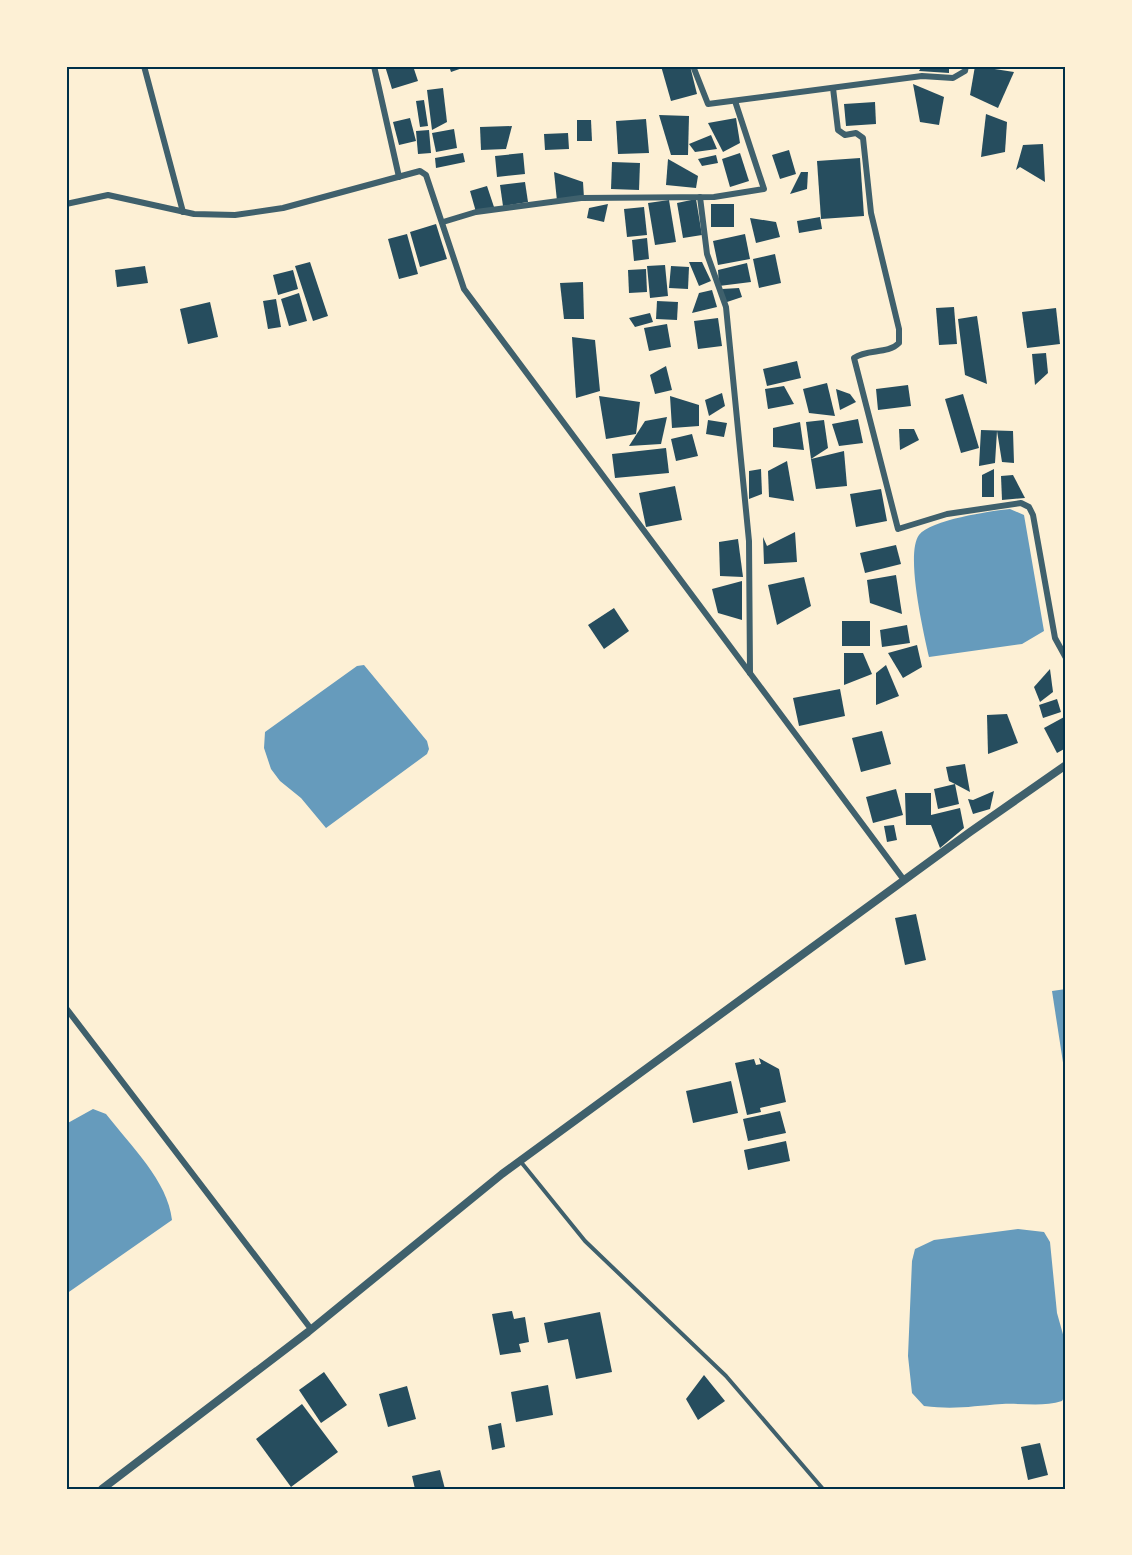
<svg xmlns="http://www.w3.org/2000/svg" width="1132" height="1555" viewBox="0 0 1132 1555" font-family="'Work Sans',sans-serif">
<style>
.water{fill:#669bbc}
.building{fill:#264d5e}
.lines{fill:none;stroke-linecap:round;stroke-linejoin:round}
.service{stroke:#3f606c;stroke-width:4}
.minor{stroke:#3f606c;stroke-width:6}
.tertiary{stroke:#3f606c;stroke-width:8}
.neatline{fill:none;stroke:#003049;stroke-width:2}
</style>
<rect width="100%" height="100%" fill="#fdf0d5"/>
<g class="water">
<path d="M1010,509L1024,515L1044,631L1022,644L929,657C924,634 905,554 919,535C930,520 990,511 1010,509Z"/>
<path d="M364,665L427,741L429,749L427,754L326,828L301,798L280,781L271,769L264,748L265,732L357,666Z"/>
<path d="M1066,989V1082L1052,991Z"/>
<path d="M93,1109L106,1114C130,1145 168,1181 172,1220L66,1294V1124Z"/>
<path d="M1018,1229L1044,1232L1050,1242L1057,1313L1066,1345V1394L1062,1401C1043,1407 1023,1403 1002,1404C972,1406 955,1410 924,1406L912,1393L908,1356L912,1261L915,1249L934,1240Z"/>
</g>
<g class="building">
<path d="M385,66H413L418,81L392,89Z"/>
<path d="M449,66H468L451,72Z"/>
<path d="M661,66H690L697,94L671,101Z"/>
<path d="M922,66H949V73L919,71Z"/>
<path d="M975,66L1014,72L998,108L970,95Z"/>
<path d="M913,84L944,97L939,125L920,122Z"/>
<path d="M443,88L447,122L432,130L427,90Z"/>
<path d="M424,100L428,126L420,127L416,101Z"/>
<path d="M875,102L876,124L846,126L844,104Z"/>
<path d="M986,114L1007,122L1005,152L981,157Z"/>
<path d="M659,115L689,116L688,155H671Z"/>
<path d="M410,118L416,141L399,145L393,122Z"/>
<path d="M736,118L740,143L723,152L708,123Z"/>
<path d="M646,119L649,153L618,154L616,121Z"/>
<path d="M577,120H591L592,141H577Z"/>
<path d="M512,126L506,149L481,150L480,127Z"/>
<path d="M454,129L457,148L436,152L432,133Z"/>
<path d="M429,130L431,153L418,154L416,131Z"/>
<path d="M568,133L569,149L545,150L544,134Z"/>
<path d="M711,135L717,149L695,152L689,144Z"/>
<path d="M1043,144L1045,182L1020,167L1016,170L1023,145Z"/>
<path d="M789,150L796,174L780,179L772,155Z"/>
<path d="M463,153L465,162L436,168L435,158Z"/>
<path d="M523,153L525,174L497,177L495,156Z"/>
<path d="M740,153L749,181L730,187L722,159Z"/>
<path d="M716,155L718,163L702,166L698,159Z"/>
<path d="M860,158L864,216L821,219L817,161Z"/>
<path d="M668,159L698,176L696,188L666,185Z"/>
<path d="M612,162L640,163L639,190L611,189Z"/>
<path d="M554,172L583,182L584,198L557,201Z"/>
<path d="M801,172H808L807,189L790,194Z"/>
<path d="M525,182L528,202L503,206L500,185Z"/>
<path d="M487,186L494,207L476,212L470,191Z"/>
<path d="M696,199L702,235L683,238L677,203Z"/>
<path d="M669,200L676,242L655,245L648,203Z"/>
<path d="M608,204L604,222L587,218L589,208Z"/>
<rect x="711" y="204" width="23" height="23"/>
<path d="M644,207L647,235L627,237L624,209Z"/>
<path d="M820,217L822,229L799,233L797,221Z"/>
<path d="M750,218L776,222L780,237L756,243Z"/>
<path d="M436,224L447,259L420,267L410,232Z"/>
<path d="M407,234L418,274L399,279L388,239Z"/>
<path d="M745,234L750,259L718,265L713,241Z"/>
<path d="M647,238L649,259L634,261L632,240Z"/>
<path d="M775,254L781,283L759,288L753,259Z"/>
<path d="M310,262L328,316L313,321L295,266Z"/>
<path d="M689,262H702L711,281L699,286Z"/>
<path d="M747,263L751,282L719,286L718,270Z"/>
<path d="M665,265L668,296L650,298L647,266Z"/>
<path d="M145,266L148,283L117,287L115,270Z"/>
<path d="M671,266L689,267L688,289L669,288Z"/>
<path d="M646,269L647,292L629,293L628,270Z"/>
<path d="M293,270L298,289L278,295L273,275Z"/>
<path d="M583,282L584,319H564L560,283Z"/>
<path d="M739,288L742,297L724,303L722,289Z"/>
<path d="M712,290L717,307L692,313L699,293Z"/>
<path d="M299,293L307,321L289,326L281,299Z"/>
<path d="M276,299L281,327L268,329L263,301Z"/>
<path d="M657,301L678,302L677,320L656,319Z"/>
<path d="M210,302L218,337L188,344L180,309Z"/>
<path d="M954,307L957,344L939,345L936,308Z"/>
<path d="M1056,308L1060,344L1027,348L1022,312Z"/>
<path d="M650,313L653,322L635,327L629,318Z"/>
<path d="M977,316L987,384L965,375L958,319Z"/>
<path d="M718,318L722,346L698,349L694,321Z"/>
<path d="M667,324L671,347L649,351L644,328Z"/>
<path d="M572,337L595,340L600,391L576,398Z"/>
<path d="M1046,353L1048,373L1035,385L1032,354Z"/>
<path d="M797,361L801,378L767,386L763,369Z"/>
<path d="M666,366L672,390L655,394L650,375Z"/>
<path d="M827,383L835,416L809,413L803,389Z"/>
<path d="M908,385L911,406L878,410L876,389Z"/>
<path d="M784,386L794,404L768,409L765,389Z"/>
<path d="M836,389L850,394L856,402L840,410Z"/>
<path d="M722,393L725,406L709,416L705,400Z"/>
<path d="M963,394L979,448L961,453L945,399Z"/>
<path d="M599,396L640,402L636,434L606,439Z"/>
<path d="M670,396L699,405V426L672,428Z"/>
<path d="M667,417L661,444L629,446L645,421Z"/>
<path d="M858,419L863,443L839,446L832,424Z"/>
<path d="M708,420L727,423L724,437L706,434Z"/>
<path d="M824,420L828,448L811,459L806,422Z"/>
<path d="M800,422L804,450L773,447V428Z"/>
<path d="M899,429H914L919,440L900,450Z"/>
<path d="M981,430L1013,431L1014,463L1002,462L997,431L995,463L979,466Z"/>
<path d="M692,434L698,456L676,461L671,439Z"/>
<path d="M666,448L669,473L615,478L612,454Z"/>
<path d="M844,451L847,486L816,489L811,459Z"/>
<path d="M787,461L794,501L769,497L768,471Z"/>
<path d="M761,469L762,494L749,499V471Z"/>
<path d="M994,469V497H982V475Z"/>
<path d="M1013,475L1025,498L1002,500L1001,476Z"/>
<path d="M675,486L682,520L646,527L639,493Z"/>
<path d="M881,489L887,521L856,527L850,494Z"/>
<path d="M795,532L797,562L764,564L763,537L767,546Z"/>
<path d="M738,539L743,577L720,576L719,542Z"/>
<path d="M896,545L901,564L865,573L860,553Z"/>
<path d="M896,575L902,614L870,603L867,580Z"/>
<path d="M804,577L811,606L777,625L768,585Z"/>
<path d="M742,581V620L718,613L712,589Z"/>
<path d="M614,608L629,631L604,649L588,625Z"/>
<rect x="842" y="621" width="28" height="25"/>
<path d="M907,625L910,643L882,647L880,630Z"/>
<path d="M917,645L922,667L903,678L888,653Z"/>
<path d="M844,653H863L872,674L844,685Z"/>
<path d="M886,665L899,696L876,705V673Z"/>
<path d="M1050,669L1053,692L1040,702L1034,687Z"/>
<path d="M840,689L845,716L799,726L793,698Z"/>
<path d="M1057,699L1061,712L1043,718L1039,705Z"/>
<path d="M1007,714L1018,743L988,754L987,715Z"/>
<path d="M1066,716V748L1057,753L1044,728Z"/>
<path d="M882,731L891,764L861,772L852,738Z"/>
<path d="M965,764L970,792L955,784L959,804L938,809L934,789L955,784L949,781L946,767Z"/>
<path d="M896,789L903,815L873,823L866,797Z"/>
<path d="M994,791L990,809L973,814L968,799L973,800Z"/>
<path d="M905,793H931V815L960,808L964,828L940,848L931,825H906Z"/>
<path d="M894,825L897,840L887,842L884,826Z"/>
<path d="M916,914L926,960L905,965L895,918Z"/>
<path d="M759,1058L779,1069L786,1102L760,1108L761,1112L747,1115L735,1063L754,1059L756,1065L761,1064Z"/>
<path d="M731,1081L738,1113L693,1123L686,1091Z"/>
<path d="M780,1111L786,1133L748,1141L743,1119Z"/>
<path d="M786,1141L790,1161L748,1170L744,1150Z"/>
<path d="M512,1311L514,1319L525,1317L529,1342L519,1344L521,1352L500,1355L492,1314Z"/>
<path d="M600,1312L612,1372L576,1379L568,1339L548,1343L544,1323Z"/>
<path d="M324,1372L347,1405L321,1423L299,1390Z"/>
<path d="M704,1375L725,1401L698,1420L686,1399Z"/>
<path d="M548,1385L553,1415L516,1422L511,1392Z"/>
<path d="M407,1386L416,1419L388,1427L379,1394Z"/>
<path d="M302,1404L338,1452L291,1487L256,1439Z"/>
<path d="M501,1423L505,1447L492,1450L488,1426Z"/>
<path d="M1040,1443L1048,1475L1028,1480L1021,1447Z"/>
<path d="M440,1470L445,1489H415L412,1476Z"/>
</g>
<g class="lines">
<path class="service" d="M521,1162L585,1241L726,1376L823,1489"/>
<g class="minor">
<path d="M144,66L183,212"/>
<path d="M374,66L399,177"/>
<path d="M693,66L708,104L922,76L953,78L965,71L966,66"/>
<path d="M833,88L838,130L845,135L856,133L863,138L871,213L899,329V343C887,355 868,348 854,358L898,529L947,514L1021,503L1029,507L1033,515L1055,638L1066,658"/>
<path d="M700,197L707,254L726,307L749,541L750,673"/>
<path d="M66,204L108,195L194,214L235,215L283,208L420,171L426,175L464,289L904,880"/>
<path d="M443,222L476,212L581,198L714,197L764,189L735,101"/>
<path d="M66,1008L311,1329"/>
</g>
<path class="tertiary" d="M102,1489L308,1332L502,1174L970,832L1066,765"/>
</g>
<rect width="1132" height="1555" fill="none" stroke="#fdf0d5" stroke-width="135"/>
<rect x="68" y="68" width="996" height="1420" class="neatline"/>
</svg>
